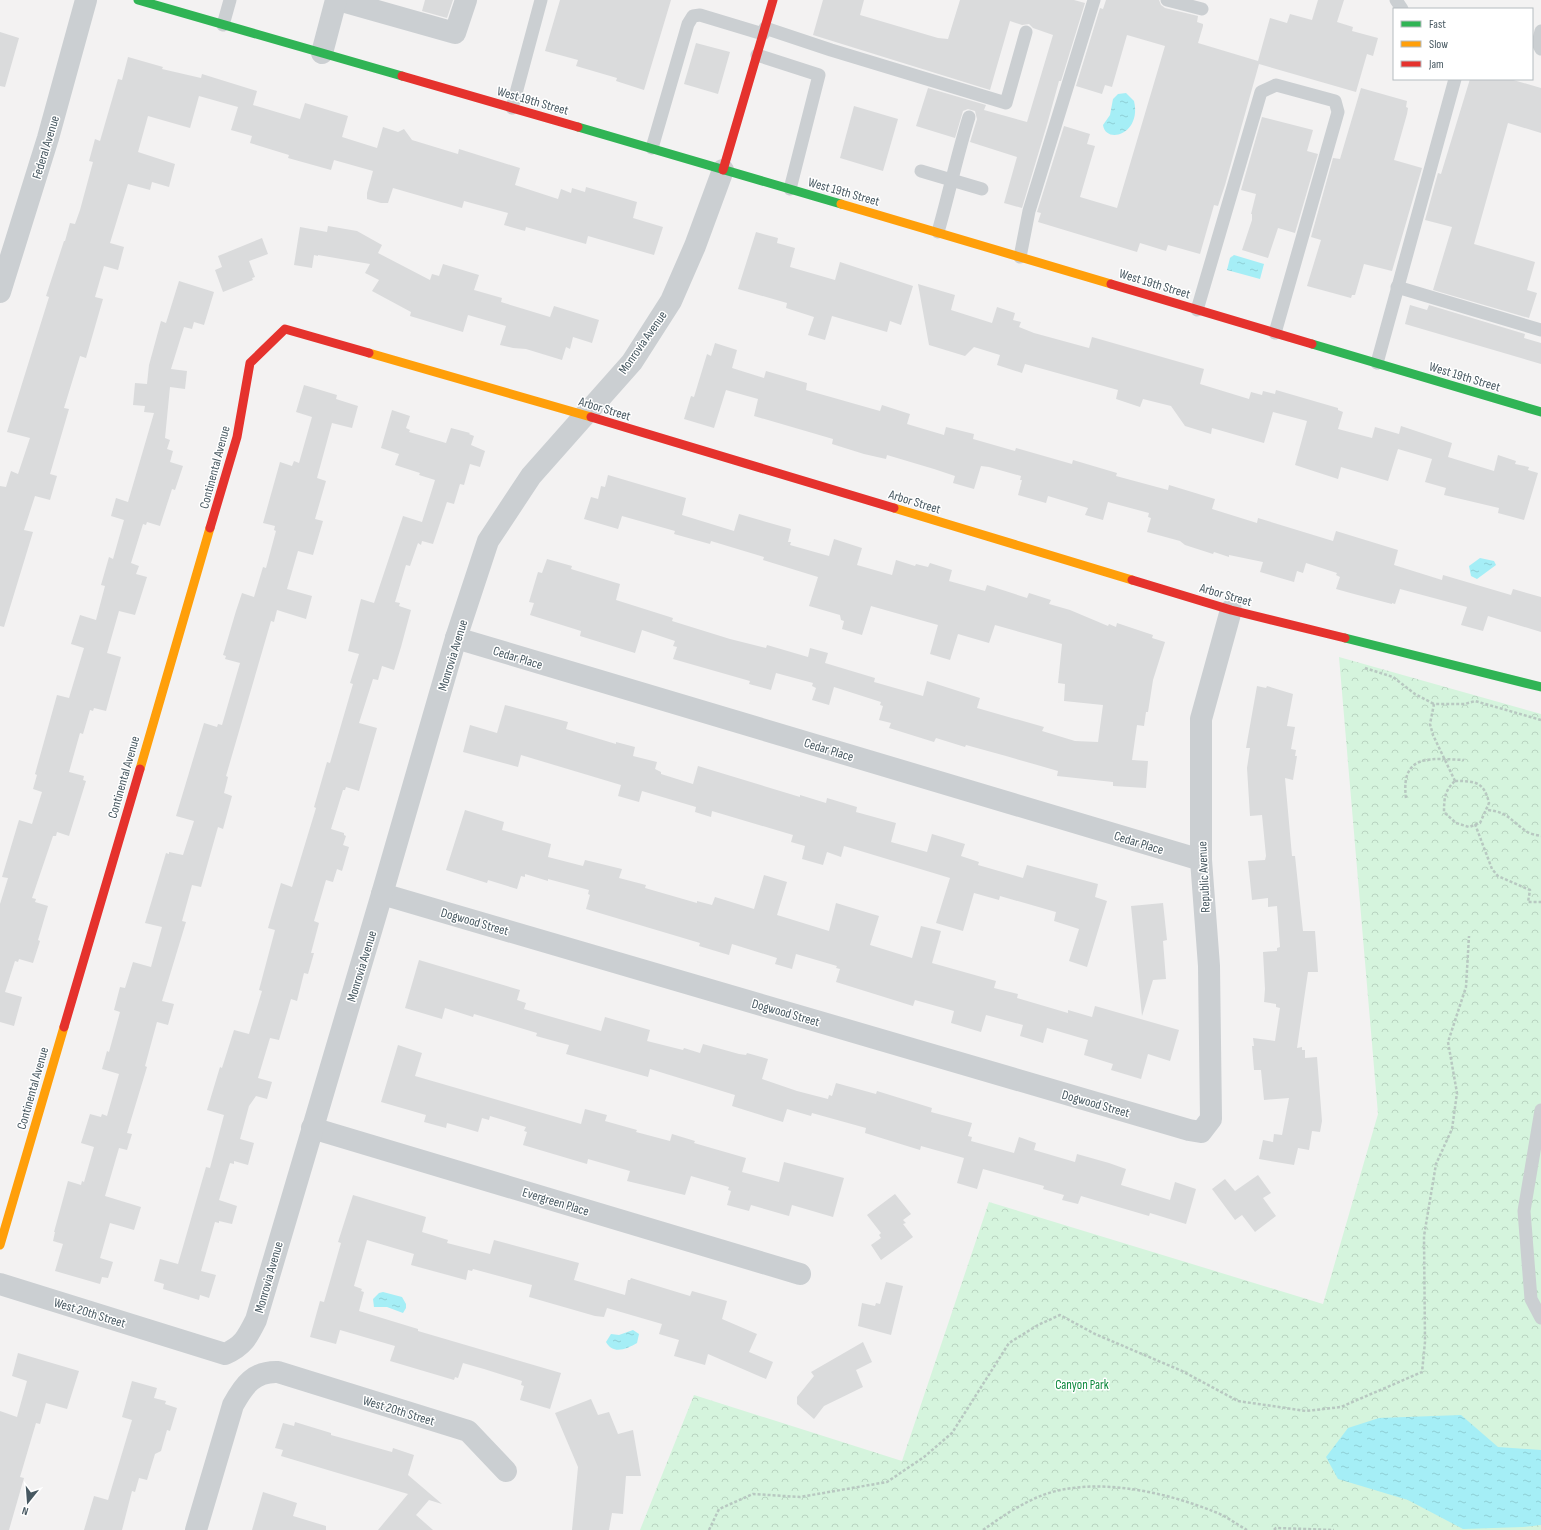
<svg xmlns="http://www.w3.org/2000/svg" width="1541" height="1530" viewBox="0 0 1541 1530" font-family="'Sofia Sans Condensed',sans-serif">
<style>
.forest{fill:url(#forest-crowns)}
.water{fill:url(#water-ripples)}
.building{fill:#dadbdc}
.lines{fill:none;stroke-linecap:round;stroke-linejoin:round}
.path{stroke:#b8c8c1;stroke-width:2.5;stroke-dasharray:3 2;stroke-linecap:butt}
.lane{stroke:#cbcfd2;stroke-width:13}
.street{stroke:#cbcfd2;stroke-width:22}
.fast{stroke:#30b455;stroke-width:9}
.slow{stroke:#ff9f0a;stroke-width:9}
.jam{stroke:#e5322d;stroke-width:9}
.labels{text-anchor:middle;stroke-width:3;stroke-linejoin:round;paint-order:stroke}
.street-label{font-size:13px;fill:#475861;stroke:#fff}
.park-label{font-size:13px;fill:#0c883c;stroke:#fff}
</style>
<defs>
<pattern id="forest-crowns" width="20" height="18" patternUnits="userSpaceOnUse"><rect width="20" height="18" fill="#d5f4dd"/><path d="M2 6a3 3 0 1 1 6 0M12 15a3 3 0 1 1 6 0" fill="none" stroke="#b8d3c0"/></pattern>
<pattern id="water-ripples" width="26" height="14" patternUnits="userSpaceOnUse"><rect width="26" height="14" fill="#a5eef6"/><path d="M2 4q2-2 4 0t4 0M15 11q2-2 4 0t4 0" fill="none" stroke="#8fced5"/></pattern>
</defs>
<rect width="100%" height="100%" fill="#f3f2f2"/>
<path class="forest" d="M1339,657L1541,714V1530H640L694,1395L902,1461L989,1202L1323,1304L1378,1114Z"/>
<g class="water">
<path d="M1126,93L1134,101C1142,134 1106,145 1103,125L1110,115L1113,99L1118,94Z"/>
<path d="M1234,255L1264,264L1260,279L1227,270L1230,258Z"/>
<path d="M1480,558L1494,561L1496,565L1477,579L1471,576L1469,566Z"/>
<path d="M383,1292L402,1297L406,1304V1308L403,1313L387,1307H374L373,1299L379,1293Z"/>
<path d="M633,1330L639,1334L637,1343C627,1349 613,1355 606,1342L611,1334L619,1335Z"/>
<path d="M1461,1415L1498,1447L1541,1450V1525L1523,1527L1463,1529L1408,1500L1338,1479L1326,1457L1348,1428L1379,1418Z"/>
</g>
<g class="building">
<path d="M425,0H453L447,18L422,11Z"/>
<path d="M560,0H671L644,90L616,81L617,78L576,66L578,60L545,51Z"/>
<path d="M823,0H864L860,15L938,38L948,39L960,0H1074L1085,3L1061,81H1059L1048,121L1022,208L1004,203L1017,157L970,142L977,119L975,111L968,109L963,111L955,138L916,126L928,88L986,105L984,110L1027,122L1053,35L1033,28L1029,24L1022,25L1010,21L990,90L813,35Z"/>
<path d="M1106,0H1159L1161,5L1165,8L1198,16L1197,22L1203,24V26L1198,43L1258,61L1270,18L1287,23L1290,14L1312,20L1318,0H1344L1337,22L1353,27L1352,31L1378,38L1373,56L1367,54L1356,92L1259,64L1225,185L1218,206L1214,205L1200,254L1168,245L1166,251L1140,243L1137,252L1038,222L1041,213L1037,212L1064,126L1090,134L1087,144L1095,146L1080,197L1117,208L1165,46L1127,35L1112,87L1105,85L1102,94L1076,86L1100,8L1103,9Z"/>
<path d="M0,32L19,38L5,87L0,86Z"/>
<path d="M696,43L730,52L718,94L684,84Z"/>
<path d="M128,57L163,67L162,69L201,78L202,74L257,91L253,105L300,119L305,103L348,116L342,137L377,148L383,127L398,132L404,129L412,140L458,154L459,149L520,168L515,185L558,199L561,189L571,193L572,188L585,192L586,187L637,202L633,218L663,227L654,255L588,236L586,244L526,227L525,231L504,225L508,213L464,201L462,208L393,188L388,203H381L367,199V193L373,171L334,160L331,170L288,158L289,155L250,143L252,136L231,130L238,107L199,96L190,128L148,116L138,152L175,164L169,187L152,182L150,190L128,184L110,243L124,247L118,270L104,266L95,297L103,299L86,358L80,356L64,408L69,409L50,474L57,476L50,500L35,496L24,530L33,532L4,627L0,626V486L6,487L11,471L18,474L30,438L7,432L49,297L46,296L64,241H65L70,223L75,224L80,210L93,162L89,161L95,139L100,141L118,79L122,80Z"/>
<path d="M1470,79H1510L1541,88V133L1508,123L1474,244L1535,262L1527,290L1537,293L1529,318L1433,290L1452,227L1425,220L1438,173L1441,174Z"/>
<path d="M1361,88L1407,101L1406,107L1408,108L1407,114L1394,160L1422,168L1392,271L1364,264L1355,295H1352L1351,298L1307,286L1321,240L1311,237L1333,158L1340,159Z"/>
<path d="M854,106L898,119L883,171L840,158Z"/>
<path d="M1262,117L1313,130L1307,151L1318,154L1295,233L1278,228L1268,258L1242,250L1252,220V214H1251L1256,194L1241,190Z"/>
<path d="M328,226L357,231L382,245L378,253L430,280L432,274L439,276L443,264L479,275L474,290L502,298L501,302L550,317L554,306L599,320L592,343L573,337L570,349L566,347L562,360L526,349L513,348L500,345L506,326L468,315L463,332L410,316L411,312L372,291L379,280L365,273L370,264L318,255V256L314,255L312,268L294,265L300,227L327,232Z"/>
<path d="M756,232L778,238L777,243L795,248L790,267L835,280L840,262L913,286L901,325L890,321L887,332L832,316L825,340L808,335L814,317L786,308L787,303L738,289Z"/>
<path d="M262,238L268,254L249,261L255,277L252,278L253,280L223,292L215,270L222,267L218,256Z"/>
<path d="M179,281L214,292L204,325L194,322L192,329L184,327L171,369L187,371L185,389L170,387L165,438L170,440L167,449L173,451L170,462L183,466L175,490L172,489L160,526L147,522L146,525L143,524L131,563L139,566L136,574L147,577L135,615L119,611L107,653L121,657L106,711L94,708L93,711L90,710L83,734L80,733L69,772L84,776L83,780L86,781L69,836L57,832L56,836H53L32,898L36,899L35,902L48,906L38,940L40,941L33,963L19,959L18,962L15,961L5,992L22,997L14,1026L0,1022V904L8,878L2,877L19,820L32,824L42,792L33,789L37,775L35,774L57,695L69,698L84,648L71,644L80,615L96,620L105,586L101,585L109,557L113,559L124,520L111,516L116,498L128,502L154,413L144,412L145,406L133,405L135,383L147,384L149,365L161,321L166,323Z"/>
<path d="M918,284L955,295L951,310L992,323L997,307L1015,313L1013,320L1021,322L1019,327L1034,333L1089,348L1092,337L1204,369L1200,384L1249,399L1251,392L1262,395L1263,391L1275,394L1276,390L1338,408V410L1343,412L1338,429L1372,438L1375,427L1399,434L1401,426L1452,443L1448,457L1494,471L1498,455L1516,461L1515,464L1529,467L1528,470L1538,473L1524,520L1498,513L1499,508L1444,495L1446,488L1425,482L1432,459L1398,449L1388,481L1341,467L1338,479L1295,465L1307,421L1273,412L1264,443L1212,428L1211,434L1185,426L1171,406L1143,399L1140,407L1116,399L1118,390L1025,364L1022,373L997,365L1000,355L974,347L965,356L929,345Z"/>
<path d="M1410,305L1427,310L1429,305L1525,334L1524,338L1541,343V364L1405,324Z"/>
<path d="M715,343L737,350L732,368L764,378L766,371L807,383L806,390L880,411L882,405L910,414L907,424L944,435L946,427L974,434L973,439L1015,451L1016,448L1072,464L1073,460L1117,473L1116,476L1168,490L1169,485L1215,499L1212,509L1257,523L1258,518L1333,541L1336,531L1398,550L1394,565L1442,580L1443,575L1511,595L1513,589L1541,597V632L1488,616L1483,631L1461,625L1467,607L1400,589L1395,604L1392,603V604L1354,594L1336,589L1340,577L1336,575L1337,573L1306,563L1303,573L1297,571L1294,582L1260,572L1263,562L1229,555V557L1214,552L1213,554L1185,545L1180,541L1147,532L1151,518L1148,517L1149,513L1108,502L1103,520L1085,515L1088,508L1048,496L1046,503L1018,495L1022,480H1020L1021,476L989,467L981,466L974,489L953,483L955,476L934,469L887,455L886,459L864,454L832,444L833,439L754,416L758,399L726,390L714,428L684,419L691,396L694,397L707,354L711,356Z"/>
<path d="M304,385L337,395L336,399L358,406L352,428L332,423L317,478L326,481L315,519L323,521L313,555L298,551L287,589L312,596L306,619L277,610L274,622L271,621L226,776L228,777L224,793L232,796L223,829L218,827L201,887L192,885L182,921L186,922L162,1001L174,1004L168,1025L157,1022L145,1066L147,1067L127,1133L132,1134L127,1150L119,1148L105,1196L141,1207L134,1230L110,1223L100,1258L113,1262L108,1278L102,1277L100,1284L55,1271L63,1244L53,1241L55,1232H54L68,1181L81,1185L82,1181L84,1182L94,1147L81,1143L90,1114L101,1117L102,1114L107,1116L119,1074L102,1069L107,1051L109,1052L120,1012L114,1010L120,987L125,988L133,962L151,967L162,927L145,923L166,853L169,854V852L183,855L194,821L176,816L204,723L217,727L218,724L222,725L240,663L225,659L226,656L223,655L236,611L242,593L254,597L263,567L266,568L276,531L274,530L275,526L263,523L280,462L292,466L294,461L299,463L312,417L296,412Z"/>
<path d="M392,410L410,416L406,428L410,430L409,432L446,443L451,428L470,433L469,434L474,436L471,445L485,451L480,467L470,464L464,485L460,484L454,504L447,502L433,544L422,541L421,545L418,543L410,566L406,565L395,602L400,603L399,606L411,610L401,647L394,670L382,666L378,680L373,679L359,723L377,728L359,791L346,787L345,790H343L331,829L344,833V835L346,836L343,845L349,847L342,871L337,869L333,882L326,880L314,921L319,923L311,953H314L308,974L304,973L297,1001L291,999L279,1040L270,1038L258,1078L272,1082L267,1099L256,1096L249,1106L240,1139L254,1143L248,1165L234,1161V1164L230,1163L219,1200L237,1206L232,1224L219,1221V1223L215,1222L201,1271L216,1275L209,1298L200,1295L199,1300L163,1289L164,1284L154,1281L160,1259L178,1264L206,1167L210,1168L224,1115L207,1110L220,1067L222,1068L234,1030L249,1034L262,991L259,990L275,930L268,928L281,883L292,887L316,808L314,807L327,762L330,763L353,684L350,683L359,654L348,651L361,599L374,603L403,516L422,522L435,480L419,475L420,473L395,465L399,454L381,448Z"/>
<path d="M608,475L686,498L682,515L734,531L739,514L791,529L788,542H791L790,545L829,556L834,539L862,548L857,565L892,575L896,560L915,566L916,564L928,567L930,563L952,570L949,581L985,591L987,585L1027,598L1029,593L1051,600L1049,604L1070,610L1108,626L1109,624L1116,627L1117,623L1153,635L1152,638L1165,642L1153,680L1148,712H1146L1144,726L1137,725L1132,760L1148,761L1146,788L1113,786V782L1057,776L1058,771L1006,756L966,745L965,747L936,738L934,742L889,728L891,723L879,720L883,706L880,705L881,702L834,687L829,705L812,700L816,688L812,686L813,683L776,673L771,690L749,684L750,681L673,659L677,647L673,646L675,641L642,630L635,653L580,636L581,631L530,615L534,603L529,602L538,572L542,573L547,559L572,566L571,569L620,584L616,600L673,618L672,621L730,639L766,648L767,645L808,657L810,648L828,653L825,663L875,678L874,682L923,696L927,681L980,698L977,708L1044,727L1042,731L1075,741L1098,742L1103,705L1064,701L1065,684L1058,683L1062,644L995,625L989,643L958,634L950,660L930,654L938,625L871,606L862,635L842,629L844,621L841,620L840,615L809,606L818,577L763,560L764,557L711,541L710,544L674,534L675,531L622,516L618,529L584,519L591,497L598,499L601,486L605,487Z"/>
<path d="M1257,686L1266,688L1267,686L1293,694L1287,726L1295,727L1291,749L1296,750L1295,756H1297L1293,780L1285,778L1292,856H1295L1303,931H1315L1318,972H1308L1297,1048L1302,1047V1050H1305V1058L1317,1057L1322,1121L1320,1132L1312,1131L1309,1150L1298,1148L1294,1165L1259,1159L1263,1140L1273,1142L1274,1134L1282,1135L1289,1098L1264,1100L1261,1070H1254L1252,1046H1254L1253,1038L1275,1041L1280,1008L1276,1007V1004L1264,1002L1265,989L1263,952L1277,951V948L1280,947L1277,906L1268,907V898L1252,900L1248,861L1265,860L1266,856L1262,815L1250,816L1247,768L1250,748H1246Z"/>
<path d="M505,705L568,722L566,729L616,744V742L635,747L633,756L657,762L655,769L661,772V774L693,784L698,766L800,797V795L826,803L827,798L857,807L856,812L896,823L891,842L927,852L932,834L965,844L961,856L979,862L978,865L1023,878L1027,865L1098,884L1095,897L1107,901L1087,967L1069,961L1079,929L1054,921L1056,912L1000,896L999,900L974,893L963,931L936,923L950,878L844,846L841,857L827,852L823,865L802,859L805,846L791,842L793,835L712,811L711,817L695,812L696,807L642,791L639,802L618,796L621,785L521,755L518,767L463,752L470,725L497,733Z"/>
<path d="M465,810L504,822L502,830L551,844L548,857L583,866L585,860L622,869L619,878L646,885L645,888L697,903V901L712,905L715,897L754,909L764,875L787,882L777,915L829,931L836,903L879,916L870,945L912,958L921,926L941,931L932,963L996,981L994,988L1018,994L1017,998L1068,1013V1010L1092,1017L1095,1006L1179,1030L1170,1061L1148,1054L1141,1079L1111,1070L1113,1064L1084,1055L1088,1040L1047,1028L1043,1043L1020,1036L1023,1025L986,1015L981,1032L951,1023L954,1011L915,1000L913,1006L836,982L840,969L836,968L837,966L796,954L792,969L775,964L777,958L732,944L729,955L699,946L700,943L586,909L590,895L588,894L589,890L548,879V881L525,874V877L521,876L517,889L488,880L487,883L446,870Z"/>
<path d="M1163,903L1167,940L1163,941L1166,979L1153,980L1142,1016L1131,906Z"/>
<path d="M419,960L520,990L517,1000L526,1003L524,1009L601,1031L605,1017L650,1030L647,1041L683,1050L684,1048L700,1053L703,1044L739,1054L746,1055L747,1053L768,1059L762,1079L797,1091L828,1099L829,1095L832,1096L836,1083L876,1094L877,1091L932,1108L931,1112L972,1123L968,1136L972,1137L971,1141L1014,1153L1019,1137L1036,1143L1034,1150L1075,1162L1077,1154L1109,1163L1126,1169L1121,1185L1170,1200L1175,1182L1196,1189L1186,1224L1150,1213L1149,1216L1081,1196L1078,1204L1062,1200L1064,1195L1043,1189L1044,1186L983,1169L977,1189L957,1183L964,1158L921,1146L920,1150L865,1133L866,1128L812,1113L811,1116L787,1109L783,1122L732,1106L735,1095L650,1069L648,1077L566,1054L569,1045L536,1036L537,1033L474,1014L473,1017L445,1008L442,1019L405,1008Z"/>
<path d="M398,1045L422,1053L415,1076L581,1124L585,1109L607,1115L605,1121L637,1130L636,1132L670,1141L672,1134L695,1141L694,1143L746,1158L742,1172L779,1182L784,1162L844,1178L833,1217L792,1205L789,1216L751,1205L749,1211L727,1205L731,1191L728,1190L729,1187L691,1176L685,1195L627,1181L630,1171L588,1159L587,1164L523,1145L527,1132L524,1131L526,1127L490,1116L489,1120L482,1118L478,1132L447,1123L446,1128L424,1122L426,1115L381,1102Z"/>
<path d="M1258,1175L1271,1193L1263,1198L1276,1216L1255,1232L1242,1215L1235,1220L1212,1189L1225,1179L1235,1191Z"/>
<path d="M895,1194L911,1214L903,1220L906,1223L903,1224L913,1237L881,1260L871,1245L881,1238L879,1235L881,1233L867,1215Z"/>
<path d="M353,1195L426,1217L422,1232L448,1240L447,1243L490,1254L494,1240L579,1263L574,1280L625,1295L628,1280H630L631,1278L690,1296L692,1291L727,1301L722,1319L757,1334L749,1352L773,1362L766,1379L708,1354L705,1365L674,1356L679,1340L659,1334L662,1324L607,1308L604,1317L595,1316L529,1297L532,1285L473,1269L472,1271L468,1270L466,1280L411,1265L414,1254L367,1240L354,1286L362,1289L361,1291L364,1292L359,1311L418,1329V1331L561,1373L550,1409L520,1400L524,1386L521,1385L522,1381L484,1369L463,1363L458,1378L455,1377L454,1380L390,1361L395,1346L340,1330L336,1344L310,1337L320,1301L324,1302L341,1243L338,1242Z"/>
<path d="M886,1282L903,1286L891,1335L858,1326L862,1303L875,1306L876,1303L880,1304Z"/>
<path d="M863,1342L872,1362L856,1370L863,1387L824,1406L814,1419L797,1404V1397L814,1376L811,1372Z"/>
<path d="M18,1353L79,1371L67,1409L46,1403L40,1424L36,1423L20,1477L24,1478L9,1530H0V1411L17,1417L27,1381L12,1376Z"/>
<path d="M132,1381L157,1388L154,1398L166,1401L165,1404L177,1408L170,1431L167,1430L161,1451L155,1454L147,1480L139,1478L135,1492L132,1491L122,1530H84L94,1496L108,1500L132,1420L122,1417Z"/>
<path d="M591,1399L598,1415L609,1412L618,1434L633,1430L641,1476H626L623,1514L612,1513L609,1530H572L578,1467L555,1413Z"/>
<path d="M295,1422L331,1433V1435L392,1452L393,1448L414,1455L408,1475L442,1504L429,1500L416,1515L433,1530H378L408,1494L281,1456L283,1450L275,1448L283,1423L294,1426Z"/>
<path d="M263,1492L297,1503L293,1516L326,1526V1530H252Z"/>
</g>
<g class="lines">
<g class="path">
<path d="M1365,668L1393,677L1415,694L1434,704"/>
<path d="M1455,781L1433,735L1430,724L1434,704H1465L1475,701L1541,720"/>
<path d="M1455,781C1476,781 1484,782 1489,803L1480,823L1469,827L1456,823L1444,812C1444,798 1445,790 1455,781Z"/>
<path d="M1406,798C1400,752 1433,759 1464,760"/>
<path d="M1488,810C1508,812 1511,821 1526,831C1530,834 1536,835 1541,836"/>
<path d="M1475,824L1492,869L1498,876L1530,890L1528,902H1541"/>
<path d="M709,1530L719,1509L753,1494L800,1497L887,1482L924,1457L952,1433L1009,1343L1038,1325L1060,1315L1095,1334L1182,1371L1238,1401L1306,1411L1341,1407L1422,1372L1425,1342L1424,1236L1436,1164L1452,1129L1457,1093L1448,1042L1466,987L1469,936"/>
<path d="M983,1530C1001,1517 1022,1503 1043,1495C1095,1476 1166,1492 1215,1512C1226,1516 1236,1524 1247,1530"/>
<path d="M1274,1530L1276,1528L1334,1530"/>
</g>
<g class="lane">
<path d="M1167,0L1202,9"/>
<path d="M1396,0L1402,9"/>
<path d="M223,25L230,0"/>
<path d="M765,28L831,50L1006,103L1026,32"/>
<path d="M1541,31L1538,43L1541,49"/>
<path d="M757,55L819,75L790,189"/>
<path d="M512,108L541,0"/>
<path d="M652,148L688,24L693,16L700,15L763,34"/>
<path d="M921,171L982,189"/>
<path d="M938,232C949,194 957,155 969,117"/>
<path d="M1020,257L1029,211L1094,0"/>
<path d="M1397,287L1541,330"/>
<path d="M1197,310L1261,92L1276,85L1335,101L1338,112L1275,333"/>
<path d="M1377,363L1455,79"/>
<path d="M1541,1110L1524,1211L1531,1299L1541,1318"/>
</g>
<g class="street">
<path d="M338,0L455,33L466,0"/>
<path d="M322,53L336,0"/>
<path d="M0,292L48,138L86,0"/>
<path d="M456,638L1201,860"/>
<path d="M382,894L1189,1130L1201,1132L1211,1119L1209,966L1201,860V719L1231,610"/>
<path d="M312,1128L800,1274"/>
<path d="M0,1284L225,1354C243,1346 247,1338 256,1320L382,894L456,638L488,541L531,476L632,362L671,301L695,246L723,170"/>
<path d="M196,1530L233,1405C244,1385 254,1371 278,1372L468,1431L506,1471"/>
</g>
<g class="fast">
<path d="M138,0L402,76"/>
<path d="M578,127L841,204"/>
<path d="M1312,344L1541,412"/>
<path d="M1345,638L1541,687"/>
</g>
<g class="slow">
<path d="M841,204L1111,284"/>
<path d="M369,353L591,417"/>
<path d="M894,508L1132,580"/>
<path d="M140,769L210,528"/>
<path d="M0,1245L64,1027"/>
</g>
<g class="jam">
<path d="M402,76L578,127"/>
<path d="M723,170L773,0"/>
<path d="M1111,284L1312,344"/>
<path d="M591,417L894,508"/>
<path d="M210,528L237,437L250,363L285,329L369,353"/>
<path d="M1132,580L1231,610L1345,638"/>
<path d="M64,1027L140,769"/>
</g>
</g>
<g class="labels">
<g class="street-label">
<text transform="translate(533 100) rotate(16)" y="5">West 19th Street</text>
<text transform="translate(45 147) rotate(-73)" y="5">Federal Avenue</text>
<text transform="translate(844 191) rotate(16)" y="5">West 19th Street</text>
<text transform="translate(1155 283) rotate(17)" y="5">West 19th Street</text>
<text transform="translate(642 342) rotate(-55)" y="5">Monrovia Avenue</text>
<text transform="translate(1465 376) rotate(17)" y="5">West 19th Street</text>
<text transform="translate(605 408) rotate(17)" y="5">Arbor Street</text>
<text transform="translate(214 467) rotate(-75)" y="5">Continental Avenue</text>
<text transform="translate(915 501) rotate(17)" y="5">Arbor Street</text>
<text transform="translate(1226 594) rotate(16)" y="5">Arbor Street</text>
<text transform="translate(452 655) rotate(-73)" y="5">Monrovia Avenue</text>
<text transform="translate(518 657) rotate(17)" y="5">Cedar Place</text>
<text transform="translate(829 749) rotate(17)" y="5">Cedar Place</text>
<text transform="translate(123 777) rotate(-74)" y="5">Continental Avenue</text>
<text transform="translate(1139 842) rotate(17)" y="5">Cedar Place</text>
<text transform="translate(1203 877) rotate(-93)" y="5">Republic Avenue</text>
<text transform="translate(475 921) rotate(16)" y="5">Dogwood Street</text>
<text transform="translate(361 966) rotate(-73)" y="5">Monrovia Avenue</text>
<text transform="translate(786 1012) rotate(16)" y="5">Dogwood Street</text>
<text transform="translate(32 1088) rotate(-74)" y="5">Continental Avenue</text>
<text transform="translate(1096 1103) rotate(16)" y="5">Dogwood Street</text>
<text transform="translate(556 1201) rotate(17)" y="5">Evergreen Place</text>
<text transform="translate(268 1277) rotate(-74)" y="5">Monrovia Avenue</text>
<text transform="translate(90 1312) rotate(17)" y="5">West 20th Street</text>
<text transform="translate(399 1410) rotate(17)" y="5">West 20th Street</text>
</g>
<g class="park-label">
<text x="1082" y="1389">Canyon Park</text>
</g>
</g>
<rect x="1393" y="8" width="140" height="72" fill="#ffffff" stroke="#b5bcc0"/>
<rect x="1401" y="21" width="20" height="6" fill="#30b455" stroke="#b5bcc0"/>
<text x="1429" y="28" font-size="12" fill="#475861">Fast</text>
<rect x="1401" y="41" width="20" height="6" fill="#ff9f0a" stroke="#b5bcc0"/>
<text x="1429" y="48" font-size="12" fill="#475861">Slow</text>
<rect x="1401" y="61" width="20" height="6" fill="#e5322d" stroke="#b5bcc0"/>
<text x="1429" y="68" font-size="12" fill="#475861">Jam</text>
<g transform="translate(28 1502) rotate(197)" stroke="#ffffff" stroke-width="3" paint-order="stroke">
<path d="M0-3L7 15L0 10L-7 15Z" fill="#475861"/>
<text y="-6" font-size="11" font-weight="bold" text-anchor="middle" fill="#475861">N</text>
</g>
</svg>
